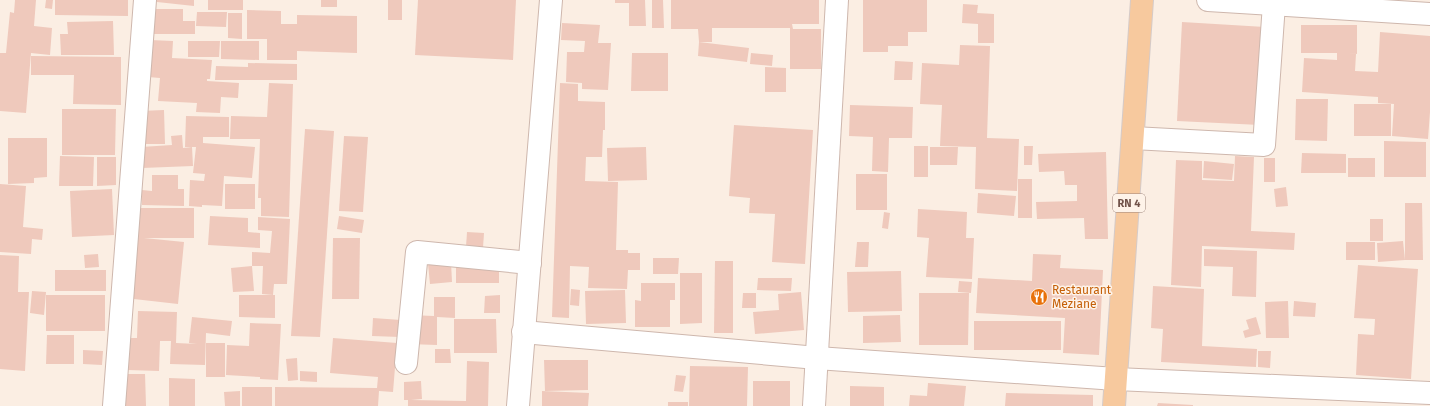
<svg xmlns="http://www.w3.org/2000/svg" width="1430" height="406" viewBox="0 0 1430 406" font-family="'Fira Sans',sans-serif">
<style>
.building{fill:#efc9bc}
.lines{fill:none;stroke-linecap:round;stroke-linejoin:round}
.street-casing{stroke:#ceb7ad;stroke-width:24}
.primary-casing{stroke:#d5cbc9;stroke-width:24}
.street{stroke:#fff;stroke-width:22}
.primary{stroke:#f7c99e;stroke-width:22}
.labels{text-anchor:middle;stroke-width:3;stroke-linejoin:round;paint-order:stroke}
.shield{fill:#fef3e9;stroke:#9c837a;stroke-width:1}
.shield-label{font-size:11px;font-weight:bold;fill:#72534a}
.food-label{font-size:12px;fill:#c56008;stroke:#fef3e9;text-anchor:start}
</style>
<rect width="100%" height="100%" fill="#fbeee3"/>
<g class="building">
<path d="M15,0H36L34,26L52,28L50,55L31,53L26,113L0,111V53H6L10,12L14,13Z"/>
<path d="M46,0H53L52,9L45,8Z"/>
<path d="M55,0H128V16L55,15Z"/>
<path d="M157,0H194V6L157,2Z"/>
<rect x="208" y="0" width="35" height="10"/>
<rect x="321" y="0" width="16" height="7"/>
<rect x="388" y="0" width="14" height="20"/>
<path d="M418,0H516L513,60L415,55Z"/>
<path d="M615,0H645L646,26H629V3H615Z"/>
<path d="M652,0H663L664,28H652Z"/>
<path d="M671,0H819V24H792L793,29H821V69H790V28H712V42H699L749,48L747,62L698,56L699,42L698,29H671Z"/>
<path d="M863,0H927V32H908V46H888V52H863Z"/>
<path d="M963,4L978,5L977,13L994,14V43H978V24L962,23Z"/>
<path d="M151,9H183V21H195V34H151Z"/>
<path d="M247,10L281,11V24H297V15L357,16V53L297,51V60H267V39H247Z"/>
<path d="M197,12H227L226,27L196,26Z"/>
<path d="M228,13H242V39L228,38Z"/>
<path d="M113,21L114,55H61L60,34H68L67,22Z"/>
<path d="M1182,22L1265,27L1260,125L1177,121Z"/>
<path d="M562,23L600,25L598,43H611L608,90L582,89V83L566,82L567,52H584L585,41L561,40Z"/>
<path d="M1301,25H1357V54L1347,53L1356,54L1355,71L1378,72L1380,32L1430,36V112L1428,139L1392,136L1394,104L1378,103V97L1302,92L1304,58L1337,60V53H1301Z"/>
<path d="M150,40L173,41L172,58L212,60L210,79H207V81L239,83L238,98L221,97L220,113L196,112L197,103L158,101L160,78L148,77Z"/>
<path d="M188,41H220L219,57H188Z"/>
<path d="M221,41H259V60L221,59Z"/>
<path d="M960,45L990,46L987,138L1019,139L1017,191L975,189L976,147L940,146L942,105L920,104L922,63L959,65Z"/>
<path d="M632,53H668V91H631Z"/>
<path d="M751,53L773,55L772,66L750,64Z"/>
<path d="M31,56L121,57V105L73,104L74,75H31Z"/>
<path d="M895,61L913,62L912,80H894Z"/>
<path d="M248,63L297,64V80H215L216,66L248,67Z"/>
<path d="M765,67L786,68V92H765Z"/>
<path d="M269,83L293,84L289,217L261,216V198H258L260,139H230L231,116L267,117Z"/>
<path d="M560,83L578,84V101L605,102V130H603L602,157H586L585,181L618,182L616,250H628V253H640V270H628L627,289L588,288L589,267L570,266L569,318L552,317Z"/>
<path d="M1296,99H1328L1327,141L1295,140Z"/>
<rect x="1354" y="104" width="37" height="32"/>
<path d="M850,105L913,107L912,138H889L888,172L872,171L873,137L849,136Z"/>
<path d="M62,109H116L115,155H62Z"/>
<path d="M164,110L165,144H141L140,111Z"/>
<path d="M186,116L229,117V137H203V143L255,147L252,178L224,176L222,206L202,205V207L189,206L190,180L204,181L205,174L193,173L196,147H185Z"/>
<path d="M734,125L813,130L805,264L772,262L775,214L749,213L750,198L729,196Z"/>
<path d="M305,129L334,131L320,337L291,336Z"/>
<path d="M182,135L183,148L192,147L193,166L142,168L141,147L172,145L171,136Z"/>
<path d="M344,136L368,137L363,212L339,211Z"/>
<path d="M8,138H47V177L34,178V183L8,184Z"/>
<path d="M1384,141L1426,142V177H1384Z"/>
<rect x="914" y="146" width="14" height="31"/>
<path d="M1024,146H1033L1032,165H1024Z"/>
<path d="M646,147L647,180L608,181L607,148Z"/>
<path d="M930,147H958L957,165H930Z"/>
<path d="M1106,152L1108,239H1085L1084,218L1037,219L1036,202L1077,201V185H1065L1064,171L1039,172L1038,154Z"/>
<path d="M1302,153L1346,154V173H1301Z"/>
<path d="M60,156L94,157L93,186H59Z"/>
<path d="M1235,156L1254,157L1251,231L1295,233L1294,250L1202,246L1201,287L1171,285L1176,160L1202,161V180L1234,181Z"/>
<path d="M97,157H116V185L97,186Z"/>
<rect x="1264" y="158" width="11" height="24"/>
<rect x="1348" y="158" width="27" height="19"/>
<path d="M1204,161L1234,164L1232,180L1203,178Z"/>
<rect x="856" y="174" width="31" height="36"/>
<path d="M152,175H178V189H184V206L142,205V190L152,191Z"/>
<rect x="1018" y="179" width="14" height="39"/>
<path d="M0,184L26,186L23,227L43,229L42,240L32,239L31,254L0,252Z"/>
<rect x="225" y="184" width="30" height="25"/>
<path d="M1286,187L1288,206L1276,207L1274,189Z"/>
<path d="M112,189L114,235L72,237L70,191Z"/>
<path d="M978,193L1016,196L1014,216L977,213Z"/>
<path d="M1405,203H1422L1423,260H1405Z"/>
<path d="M129,208H194V238H144L184,242L178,304L125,298Z"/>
<path d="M918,209L967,212L966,238H974L972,279L926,277L929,238L917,237Z"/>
<path d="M884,212L890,213L888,229L882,228Z"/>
<path d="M210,216L248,218V232L260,233V248L208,245Z"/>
<path d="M339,216L364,220L362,233L337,229Z"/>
<path d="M258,217L290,219L287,284H274L273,295L262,294L263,266H252L254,291L233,292L231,268L252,266V252L270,253L272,231L258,230Z"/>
<rect x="1370" y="219" width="13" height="22"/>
<path d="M467,232L484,233L483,248L466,247Z"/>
<path d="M333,238H360L359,299H332Z"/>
<path d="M1403,241L1405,260L1378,262L1377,243Z"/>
<path d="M857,242H869L868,267H855Z"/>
<rect x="1346" y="242" width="29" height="18"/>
<path d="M1204,249L1257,251L1256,297L1232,296L1233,267L1204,266Z"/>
<path d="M98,254L99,267L85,268L84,255Z"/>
<path d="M1033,254L1061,255L1060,268L1103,270L1099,355L1063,353L1065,318L976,313L978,278L1032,281Z"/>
<path d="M0,255L19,256L18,292H29L25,371L0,369Z"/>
<path d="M653,258H679L678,274H653Z"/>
<path d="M715,261H733V333H714Z"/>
<path d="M451,262L452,282L430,284L428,264Z"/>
<path d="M1358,265L1418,269L1411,379L1356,375L1358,334L1374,335L1375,319L1354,318Z"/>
<rect x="456" y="266" width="43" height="17"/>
<rect x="55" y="270" width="51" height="21"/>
<path d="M901,271L902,311L848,312L847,272Z"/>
<path d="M680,273H702V323L680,324Z"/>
<path d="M758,278H792L791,291L757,290Z"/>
<path d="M959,281L972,282L971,293L958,292Z"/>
<path d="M641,283H675V300H670V327H635V300L641,301Z"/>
<path d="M1153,286L1204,289L1202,346L1257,349L1256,367L1161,362L1163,329L1151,328Z"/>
<path d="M571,289L580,290L579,306L570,305Z"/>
<path d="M625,290L626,323L586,324L585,291Z"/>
<path d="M32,291L46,292L44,315L30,313Z"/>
<path d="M801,292L804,330L755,334L753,312L779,310L778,294Z"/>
<path d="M743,293H756V308H742Z"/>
<path d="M919,293H969L968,345H919Z"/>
<rect x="46" y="295" width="59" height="36"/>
<path d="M239,295H275V318L239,317Z"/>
<path d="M500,295V313H484L485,296Z"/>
<path d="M434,297H455V318L437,317V345L408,344L409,315L434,316Z"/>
<path d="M1288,301L1289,338H1266L1265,302Z"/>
<path d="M1294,301L1316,303L1315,317L1293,316Z"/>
<path d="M138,311L177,312L176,343L197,344L189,343L192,317L232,321L230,336L206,333L205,365L170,364L171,341H160L159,371L128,370L129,338H137Z"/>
<path d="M900,315L901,342L863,343V316Z"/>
<path d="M1256,317L1261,334L1245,338L1243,331L1249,329L1246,320Z"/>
<path d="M373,318L401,320L400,337L372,336Z"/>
<path d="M454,319H496L497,353H454Z"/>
<rect x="974" y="321" width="87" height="29"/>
<path d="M250,323L281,324L278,380L260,379V377L226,375L227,345L249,346Z"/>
<path d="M47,335H74V364H46Z"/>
<path d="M333,338L397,343L393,392L379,391L378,406H275V387L377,388L378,377L330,373Z"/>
<rect x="206" y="343" width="19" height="34"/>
<path d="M435,349H450L451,363H435Z"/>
<path d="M83,350L103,351L102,365L83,364Z"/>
<path d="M1258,351H1271L1270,368L1258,367Z"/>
<path d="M297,358L298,380L288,381L286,359Z"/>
<path d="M544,360H588V390L545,391Z"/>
<path d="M467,361L489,362L488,406H408V400H404V382L421,381L422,399L411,400L466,401Z"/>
<path d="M690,366L748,367L747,406H689Z"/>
<path d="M300,371L317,372V382L300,381Z"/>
<path d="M119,374H145L146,406H119Z"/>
<path d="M676,375L686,376L683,392L674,391Z"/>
<path d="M169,378L195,379V406H169Z"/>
<rect x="753" y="381" width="37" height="25"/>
<path d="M928,383L966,386L964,406H909L910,395L927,396Z"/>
<path d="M850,386L884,387V406H850Z"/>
<rect x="242" y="387" width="30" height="19"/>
<path d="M240,391V406H225L224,392Z"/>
<path d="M542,391L589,393L588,406H542Z"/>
<path d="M1006,393L1093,395V406H1005Z"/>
<rect x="668" y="402" width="20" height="4"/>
<path d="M1158,403L1193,405V406H1157Z"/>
</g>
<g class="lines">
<g class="street-casing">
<g id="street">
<path d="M1208,0L1430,14"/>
<path d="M1133,138L1264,145L1274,4"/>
<path d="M523,332L817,358L1116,379L1430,393"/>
<path d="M406,363L417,252L530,263"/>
<path d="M114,406L145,0"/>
<path d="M518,406L551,0"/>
<path d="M814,406L837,0"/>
</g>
</g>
<g class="primary-casing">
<path id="primary" d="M1114,406L1142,0"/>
</g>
<use href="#street" class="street"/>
<use href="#primary" class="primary"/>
</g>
<defs>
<g id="restaurant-disc" transform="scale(0.9)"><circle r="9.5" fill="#e8710a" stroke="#fef3e9"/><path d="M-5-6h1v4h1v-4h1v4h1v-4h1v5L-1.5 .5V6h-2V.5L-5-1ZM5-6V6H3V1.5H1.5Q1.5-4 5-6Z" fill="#fff"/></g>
</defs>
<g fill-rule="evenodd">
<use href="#restaurant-disc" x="1039" y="297"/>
</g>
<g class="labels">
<rect class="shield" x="1113" y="194" width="32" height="18" rx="3"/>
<g class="shield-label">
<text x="1129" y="207">RN 4</text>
</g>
<g class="food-label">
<text x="1052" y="294">Restaurant<tspan x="1052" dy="14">Meziane</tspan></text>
</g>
</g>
</svg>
